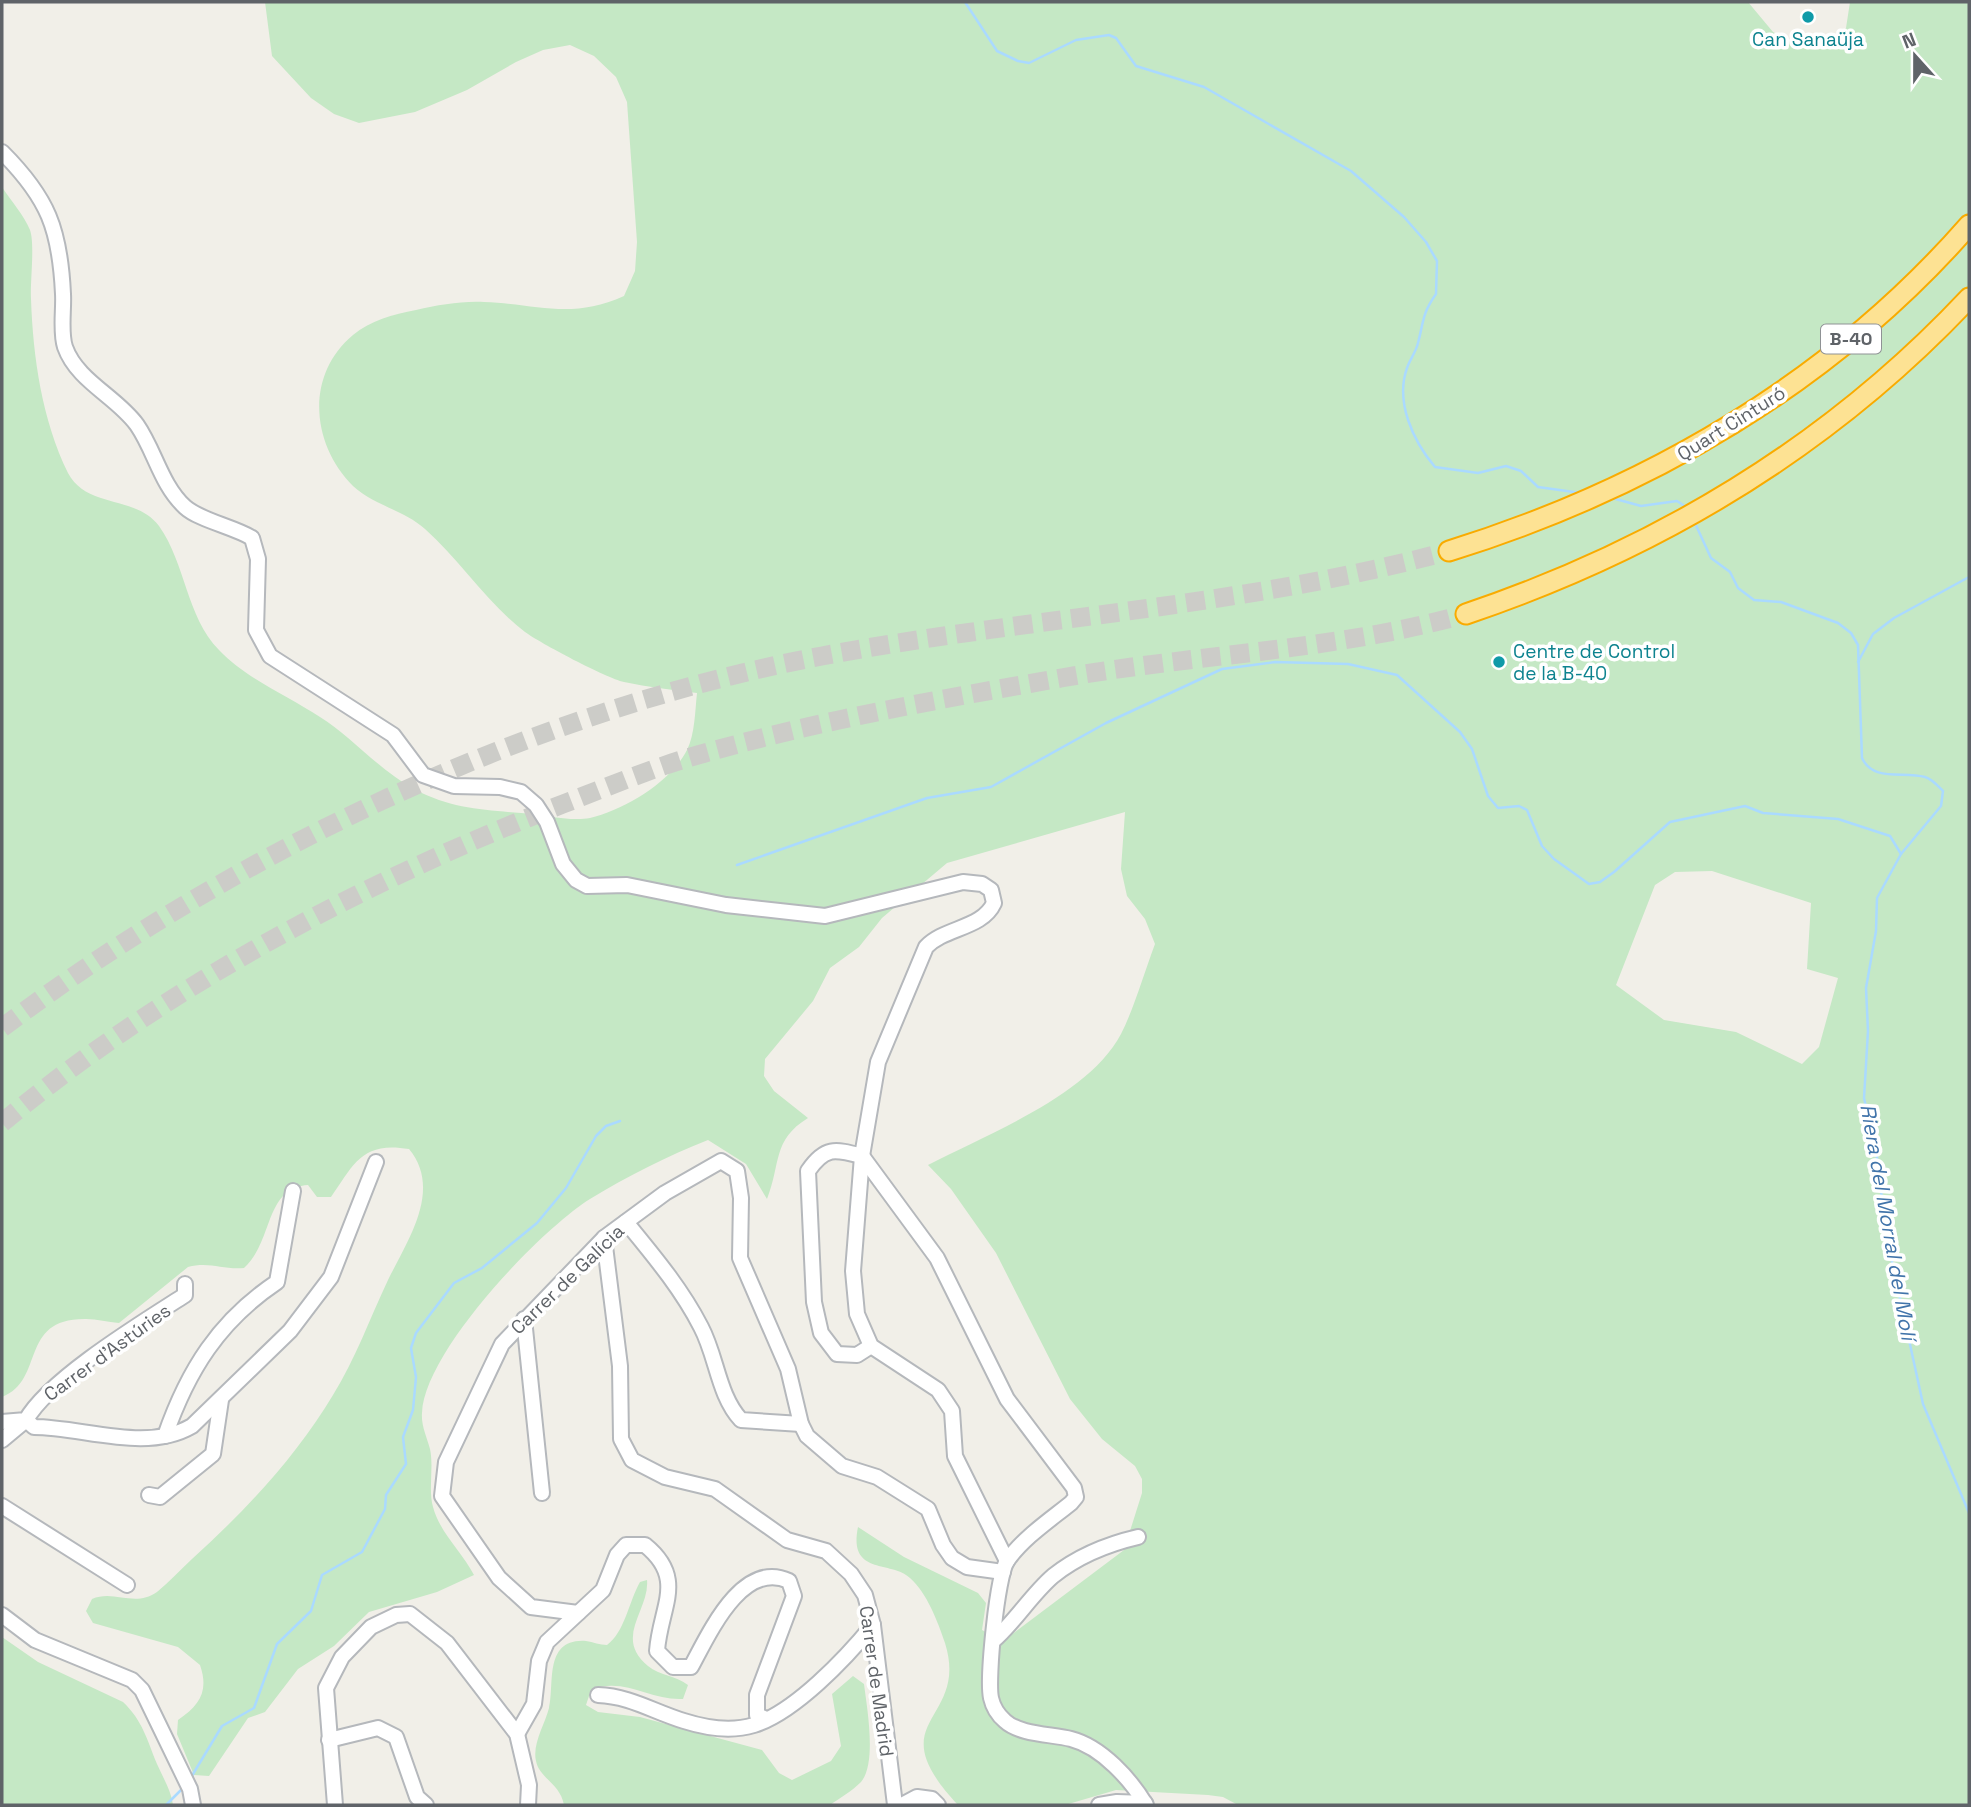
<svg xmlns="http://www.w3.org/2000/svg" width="1971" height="1807" viewBox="0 0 1971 1807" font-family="'Space Grotesk',sans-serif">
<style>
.green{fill:#c5e8c5;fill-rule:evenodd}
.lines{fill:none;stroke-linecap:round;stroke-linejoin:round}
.stream{stroke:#aadaff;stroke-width:2.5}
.highway-tunnel{stroke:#ccccc8;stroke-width:19;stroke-dasharray:19 10;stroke-linecap:butt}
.minor-casing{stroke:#b5b8bc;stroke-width:18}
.highway-casing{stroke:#f9ab00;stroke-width:23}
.minor{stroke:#fff;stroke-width:14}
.highway{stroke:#fde293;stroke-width:19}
.culture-dot{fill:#0f9aa8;stroke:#fff;stroke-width:2.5}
.labels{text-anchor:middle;stroke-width:7;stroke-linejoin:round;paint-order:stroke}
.shield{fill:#fff;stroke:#8f9295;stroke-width:2}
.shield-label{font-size:18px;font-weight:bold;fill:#5f6368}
.culture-label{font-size:19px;fill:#0d838f;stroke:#fff}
.street-label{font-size:19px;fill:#5f6368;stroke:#fff}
.water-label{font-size:21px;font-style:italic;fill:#4174aa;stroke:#fff}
</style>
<rect width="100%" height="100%" fill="#f1efe8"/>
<g class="green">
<path d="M265,2H1748L1773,32L1797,45L1841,33L1846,28L1850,2H1969V1805H1238L1223,1797L1208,1795L1116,1790L1065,1805H958C876,1718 970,1723 945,1643C938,1622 927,1593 910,1578C891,1560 848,1576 858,1527L904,1557L978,1593L986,1603L982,1630L1003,1641L1124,1550L1142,1493V1479L1135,1466L1102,1439L1070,1399L996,1253L951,1189L928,1165C989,1133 1088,1096 1121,1034C1135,1006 1144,973 1155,944L1145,919L1127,896L1121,869L1125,812L947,863L882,918L859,947L830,968L813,1001L765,1059L764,1076L774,1091L808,1118C772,1140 781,1164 767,1199L746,1164L708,1140C667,1156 628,1176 590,1199C539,1231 424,1352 422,1413C421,1426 427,1437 430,1449C434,1468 428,1489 433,1507C440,1533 462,1552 474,1575L437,1592L369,1612L334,1646L298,1669L265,1712L248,1718L209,1776L194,1775L177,1734L178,1720C200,1705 209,1691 200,1665L178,1647L93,1623L86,1611L92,1599C114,1589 134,1608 157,1592C169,1582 180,1570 192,1559C245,1511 296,1457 333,1395C355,1360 370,1318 388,1280C407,1241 443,1190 409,1149C362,1141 354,1164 331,1197H317L308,1185C264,1188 274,1241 244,1268C223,1270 209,1261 188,1267L119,1323C108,1322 97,1319 86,1319C18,1318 46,1380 2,1397V187C11,201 24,215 30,230C35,244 30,282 31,299C33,357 42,420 68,473C87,509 136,495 159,526C186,564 186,616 219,650C245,678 287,695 320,717C353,738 380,771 416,790C450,808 483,810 521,813C542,814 570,822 590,818C624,810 671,782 687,750C695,734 695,711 697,693C673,690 648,687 624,682C606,678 540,643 525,632C489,605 459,559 425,529C404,510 373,505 353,486C311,444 305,375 353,335C370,321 393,314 416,310C439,305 460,301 484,302C538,304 571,320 624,296L635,271L637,242L627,102L616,77L594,56L570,45L543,50L516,62L467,90L415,112L359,123L334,114L311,98L272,56ZM1712,871L1811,903L1807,969L1838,978L1819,1047L1802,1064L1736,1032L1664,1020L1616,985L1655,885L1675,872Z"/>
<path d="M647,1580C650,1610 613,1637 648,1666C660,1676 675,1675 688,1685L683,1699C651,1701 623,1676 591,1690L586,1705L598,1712L640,1717L762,1750L779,1773L792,1780L831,1761L841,1746L832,1694L853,1676L864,1684C867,1708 877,1763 861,1782C852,1791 840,1798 830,1805H564C560,1783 539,1778 536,1761C532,1744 545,1724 549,1708C555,1685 543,1638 586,1641C593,1642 600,1645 607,1645C625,1632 629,1601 640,1582Z"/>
<path d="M2,1637L38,1662L123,1702C143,1721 147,1740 157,1764C163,1778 171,1790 173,1805H2Z"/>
</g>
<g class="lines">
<g class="stream">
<path d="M965,2L997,51L1018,61L1029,63L1076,40L1109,35L1116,38L1136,66L1204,87L1351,171L1404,217L1426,242L1437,261L1436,294C1422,314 1424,320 1418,343C1416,352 1410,359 1407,368C1395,402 1413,441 1435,467L1478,473L1506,466L1521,471L1538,487L1581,493"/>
<path d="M1612,498L1641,506L1677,501L1686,507"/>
<path d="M1694,521L1711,558L1730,572L1738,588L1754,600L1781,602L1838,623L1851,633L1858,645L1862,758C1873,782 1903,771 1925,777C1932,779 1937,785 1943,791L1941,806L1901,854L1877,898L1876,931L1866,988L1868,1031L1864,1098L1876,1150L1887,1239L1923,1404L1969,1513"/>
<path d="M1858,662L1873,634L1894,618L1969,577"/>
<path d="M737,865L927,798L991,787L1106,723L1222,669L1275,662L1348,664L1397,675L1460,732L1472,749L1488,796L1498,808L1519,806L1527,810L1542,846L1554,859L1589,884L1600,882L1614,872L1670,822L1745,806L1763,813L1838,819L1890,836L1901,854"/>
<path d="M190,1779L222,1726L254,1708L277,1644L311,1611L322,1575L362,1552L385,1509L386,1495L406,1464L403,1437L413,1410L416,1377L411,1348L416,1333L454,1283L482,1268L537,1223L566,1188L596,1136L606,1126L620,1121"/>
<path d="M166,1805L184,1787"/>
</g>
<g class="highway-tunnel">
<path d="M2,1028C232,853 537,709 822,656C1030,617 1244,607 1449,551"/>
<path d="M2,1123C166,986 365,881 563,804C610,786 657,766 705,753C822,720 941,699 1061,678C1196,654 1334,651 1466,614"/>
</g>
<g class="minor-casing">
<g id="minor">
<path d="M2,152C48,198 60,229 63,294C64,309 60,332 65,347C77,381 117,397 137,425C155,451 161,485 185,507C199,520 234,527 252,538L258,559L256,630L270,656L393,735L423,775L454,786L500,787L521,792L536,805L547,822L563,864L576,880L587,886L627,885L726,905L825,916L963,882L982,884L991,890L994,903C982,929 945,927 926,947L878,1062L862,1156L853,1271L857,1314L871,1346L938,1390L952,1411L955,1456L1007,1561"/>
<path d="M862,1156L937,1258L1007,1399L1074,1488L1076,1497L1071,1503C1050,1520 1023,1538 1007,1561C997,1576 987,1679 991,1698C993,1707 998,1715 1005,1721C1020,1735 1052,1734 1071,1739C1102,1747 1131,1780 1146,1805"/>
<path d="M862,1156C835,1149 825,1146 808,1171L814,1302L821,1333L837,1354L857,1355L871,1346"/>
<path d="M626,1222C653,1255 681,1288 701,1327C717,1357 718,1395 741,1420L801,1424"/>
<path d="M604,1238L620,1366L621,1439L632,1460L665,1477L715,1489L787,1540L826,1551L851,1574L865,1595L873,1625L895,1805"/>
<path d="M524,1319L542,1493"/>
<path d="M2,1422L26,1420C49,1379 143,1322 185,1295V1284"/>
<path d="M165,1436C188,1370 219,1321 277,1282L293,1191"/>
<path d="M2,1440L26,1420L34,1427C83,1427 146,1453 192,1426L290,1331L331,1277L376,1162"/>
<path d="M149,1495L160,1497L213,1454L221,1400"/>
<path d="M2,1506L127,1585"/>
<path d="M578,1613L531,1607L499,1578L442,1496L446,1462L502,1344L604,1238L665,1193L721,1161L737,1171L741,1198L740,1258L788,1369L801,1424L807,1436L842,1466L877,1477L928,1509L943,1545L952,1558L967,1567L1003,1572"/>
<path d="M2,1615L35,1640L132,1680L142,1690L190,1789L193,1805"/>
<path d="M993,1641C1015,1622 1031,1595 1053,1576C1078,1556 1108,1544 1138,1537"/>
<path d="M598,1695C630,1696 654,1712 684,1721C706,1728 731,1732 754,1725C795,1712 846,1658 873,1625"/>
<path d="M517,1734L534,1704L539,1661L547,1642L603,1590L617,1555L626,1545H645C687,1579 660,1607 657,1651L673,1667H691C709,1634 742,1559 789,1581L794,1596L757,1695V1715L766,1719"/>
<path d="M329,1740L378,1728L396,1737L417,1797L426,1805"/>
<path d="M335,1805L326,1688L342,1657L371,1627L396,1615L410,1614L447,1643L517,1734L529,1785L528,1805"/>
<path d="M902,1805L917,1797L932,1799L938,1805"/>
<path d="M1099,1805L1117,1802L1145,1803"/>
</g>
</g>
<g class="highway-casing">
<g id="highway">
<path d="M1449,551C1648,489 1831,383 1969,225"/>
<path d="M1466,614C1658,549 1830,446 1969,298"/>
</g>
</g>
<use href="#minor" class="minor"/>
<use href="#highway" class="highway"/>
</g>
<g class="culture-dot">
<circle cx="1808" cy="17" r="7"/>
<circle cx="1499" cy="662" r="7"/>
</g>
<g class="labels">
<rect class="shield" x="1821" y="324.5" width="60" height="29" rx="5"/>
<g class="shield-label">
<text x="1851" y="345">B-40</text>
</g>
<g class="culture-label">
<text x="1808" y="46">Can Sanaüja</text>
<text x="1513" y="658" text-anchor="start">Centre de Control<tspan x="1513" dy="22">de la B-40</tspan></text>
</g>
<g class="street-label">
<text transform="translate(1731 423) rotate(-32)" y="7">Quart Cinturó</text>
<text transform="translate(567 1279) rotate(-44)" y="7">Carrer de Galícia</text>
<text transform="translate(107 1352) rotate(-36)" y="7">Carrer d'Astúries</text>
<text transform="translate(877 1681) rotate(82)" y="7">Carrer de Madrid</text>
</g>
<g class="water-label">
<text transform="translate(1888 1222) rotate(80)" y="7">Riera del Morral del Molí</text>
</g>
</g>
<rect width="1971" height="1807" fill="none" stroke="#5f6368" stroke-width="7"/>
<g transform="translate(1915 56) rotate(339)" stroke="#ffffff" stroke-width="5" paint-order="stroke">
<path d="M0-5L12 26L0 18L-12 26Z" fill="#5f6368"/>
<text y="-10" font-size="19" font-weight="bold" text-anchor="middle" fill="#5f6368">N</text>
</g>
</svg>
